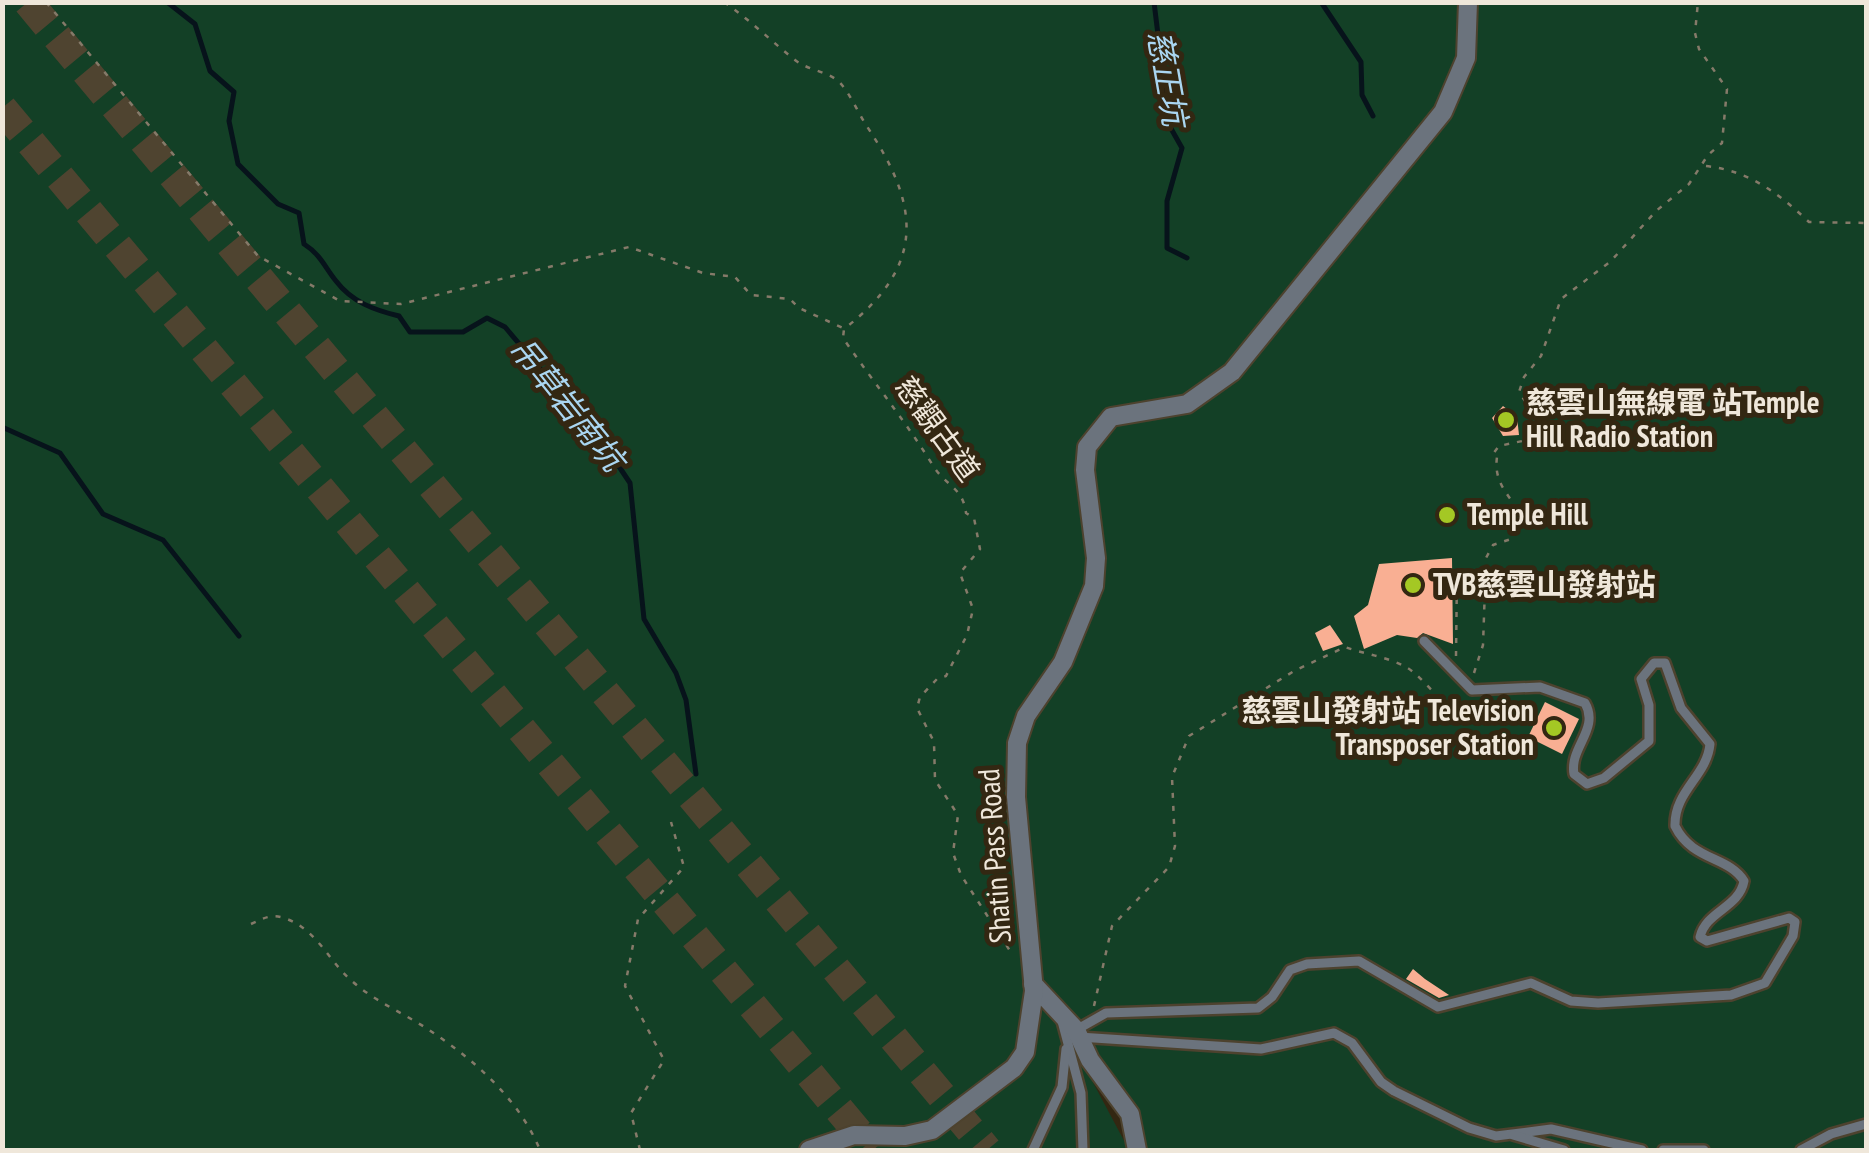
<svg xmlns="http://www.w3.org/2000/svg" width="1869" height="1153" viewBox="0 0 1869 1153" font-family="'PT Sans Narrow','Noto Sans TC',sans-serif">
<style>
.green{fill:#134026}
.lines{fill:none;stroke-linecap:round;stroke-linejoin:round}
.stream{stroke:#07131b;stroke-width:5}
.building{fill:#f9af93}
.highway-tunnel{stroke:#4f4430;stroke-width:30;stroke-dasharray:30 15;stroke-linecap:butt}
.lane-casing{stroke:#4d422e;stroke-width:14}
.street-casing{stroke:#4d422e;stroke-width:22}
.path{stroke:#857a69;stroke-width:2.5;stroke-dasharray:5 8;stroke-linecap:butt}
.lane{stroke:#6b737d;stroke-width:9}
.street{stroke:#6b737d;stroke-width:18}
.poi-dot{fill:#a4c824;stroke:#332712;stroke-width:4}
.labels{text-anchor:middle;stroke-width:10;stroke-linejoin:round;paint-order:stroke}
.poi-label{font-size:30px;font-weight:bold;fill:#efe7da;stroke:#332712;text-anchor:start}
.street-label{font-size:30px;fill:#efe7da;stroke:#332712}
.water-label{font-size:32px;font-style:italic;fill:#aad6f1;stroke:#332712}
</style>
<rect width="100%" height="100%" fill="#332712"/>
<path class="green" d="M2,3H1866V1150H1146L1077,1016L1054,994L1080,1058L1129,1150H3Z"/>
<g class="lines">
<g class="stream">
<path d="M167,2L195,24L210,71L234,92L229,121L238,164L278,204L299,213L304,244C321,255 324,266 336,281C352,302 374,310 399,316L410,332H463L487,318L505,327L604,444L630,483L644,619L676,673L686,700L696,774"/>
<path d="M1154,2L1169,125L1182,148L1167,201V248L1187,258"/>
<path d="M1321,2L1361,62L1362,95L1373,116"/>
<path d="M2,427L60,453L103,514L163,540L239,636"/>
</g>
</g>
<g class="building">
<path d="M1503,406L1517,417L1519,435L1503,436L1492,418Z"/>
<path d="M1452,558L1453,644L1423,633L1417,638L1397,635L1364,649L1354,616L1368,605L1379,564Z"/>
<path d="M1330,625L1343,644L1323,651L1315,633Z"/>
<path d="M1545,702L1579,719L1562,754L1528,737Z"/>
<path d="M1413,969L1425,979L1449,995L1439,998L1406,979Z"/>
</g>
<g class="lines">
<g class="highway-tunnel">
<path d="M28,2L987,1150"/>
<path d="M2,108L873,1150"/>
</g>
<g class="lane-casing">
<g id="lane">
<path d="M1062,1021L1081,1093L1083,1150"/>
<path d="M1076,1030L1106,1013L1258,1008L1272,997L1290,970L1307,964L1359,961L1438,1007L1531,983L1571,1001L1598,1003L1731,995L1765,983L1793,936L1795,922L1789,918L1707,941L1700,937C1706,911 1739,908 1744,881C1729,856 1692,861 1675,826C1674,791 1707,776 1710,744L1681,708L1665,663H1654L1641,679L1649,705V741L1604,778L1587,784L1574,774C1569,748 1600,729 1585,703L1540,687L1472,690L1424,641"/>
<path d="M1079,1037L1261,1049L1334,1033L1352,1043L1381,1082L1394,1091L1469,1128L1496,1136L1551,1129L1642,1150"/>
<path d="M1513,1135L1564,1150"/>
<path d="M1033,1150L1062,1087L1066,1049"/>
<path d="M1663,1150H1704"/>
<path d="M1801,1150L1831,1134L1866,1124"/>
</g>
</g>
<g class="street-casing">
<g id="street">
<path d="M1033,984L1076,1030L1090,1060L1130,1114L1137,1150"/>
<path d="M809,1150L854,1135L905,1136L932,1130L1014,1068L1025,1052L1034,991L1016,797L1017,743L1026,716L1063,662L1094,586L1096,558L1085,470L1087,447L1111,417L1187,404L1232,372L1443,112L1466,58L1468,2"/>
</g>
</g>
<g class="path">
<path d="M46,2L258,256L340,301L401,304L629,247L703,273L735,277L751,295L790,299L799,308L843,328"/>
<path d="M724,2C750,20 771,41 795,60C808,71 831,71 842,85C851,96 858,112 866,125C920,205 927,265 844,329L843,338C874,383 904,419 932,464C945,486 963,487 966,513L974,518L980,549L960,573L973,609L967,635L946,676L937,679L920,697L917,708L934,742L935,780L958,815L953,853L961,875L1012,954"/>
<path d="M1706,166C1749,171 1777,192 1809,222L1866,223"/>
<path d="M1456,656L1457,572"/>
<path d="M1474,673L1483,645L1486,558L1493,545L1511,539C1537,504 1491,499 1497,457L1493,454L1499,446L1527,440C1541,422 1530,409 1519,392L1524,377L1541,356L1561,299L1611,261L1656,211L1689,184L1708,155L1722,143L1727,89L1699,49L1695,33L1698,2"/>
<path d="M251,924C264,918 272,913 287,919C318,931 329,962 353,982C377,1003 406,1014 432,1032C476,1061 520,1101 540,1150"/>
<path d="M1094,1006L1112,926L1169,867L1175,846L1172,777L1189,736L1294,671L1345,647C1364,654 1388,657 1406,667C1429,680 1446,721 1478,702"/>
<path d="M640,1150L631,1113L664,1060L625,986L638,919L684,867L671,822"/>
</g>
<use href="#lane" class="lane"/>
<use href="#street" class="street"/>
</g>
<g class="poi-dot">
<circle cx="1506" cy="420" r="10"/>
<circle cx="1447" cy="515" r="10"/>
<circle cx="1413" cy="585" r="10"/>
<circle cx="1554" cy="728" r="10"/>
</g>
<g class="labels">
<g class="poi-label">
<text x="1526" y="413">慈雲山無線電 站Temple<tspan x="1526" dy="34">Hill Radio Station</tspan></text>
<text x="1467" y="525">Temple Hill</text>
<text x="1433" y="595">TVB慈雲山發射站</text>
<text x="1534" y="721" text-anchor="end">慈雲山發射站 Television<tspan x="1534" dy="34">Transposer Station</tspan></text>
</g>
<g class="street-label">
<text transform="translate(937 429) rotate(54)" y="10">慈觀古道</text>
<text transform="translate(995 856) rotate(-94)" y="10">Shatin Pass Road</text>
</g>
<g class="water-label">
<text transform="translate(1167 78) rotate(80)" y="11">慈正坑</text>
<text transform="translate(567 404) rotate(51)" y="11">吊草岩南坑</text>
</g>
</g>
<rect width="1869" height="1153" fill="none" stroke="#efe7da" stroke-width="10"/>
</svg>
